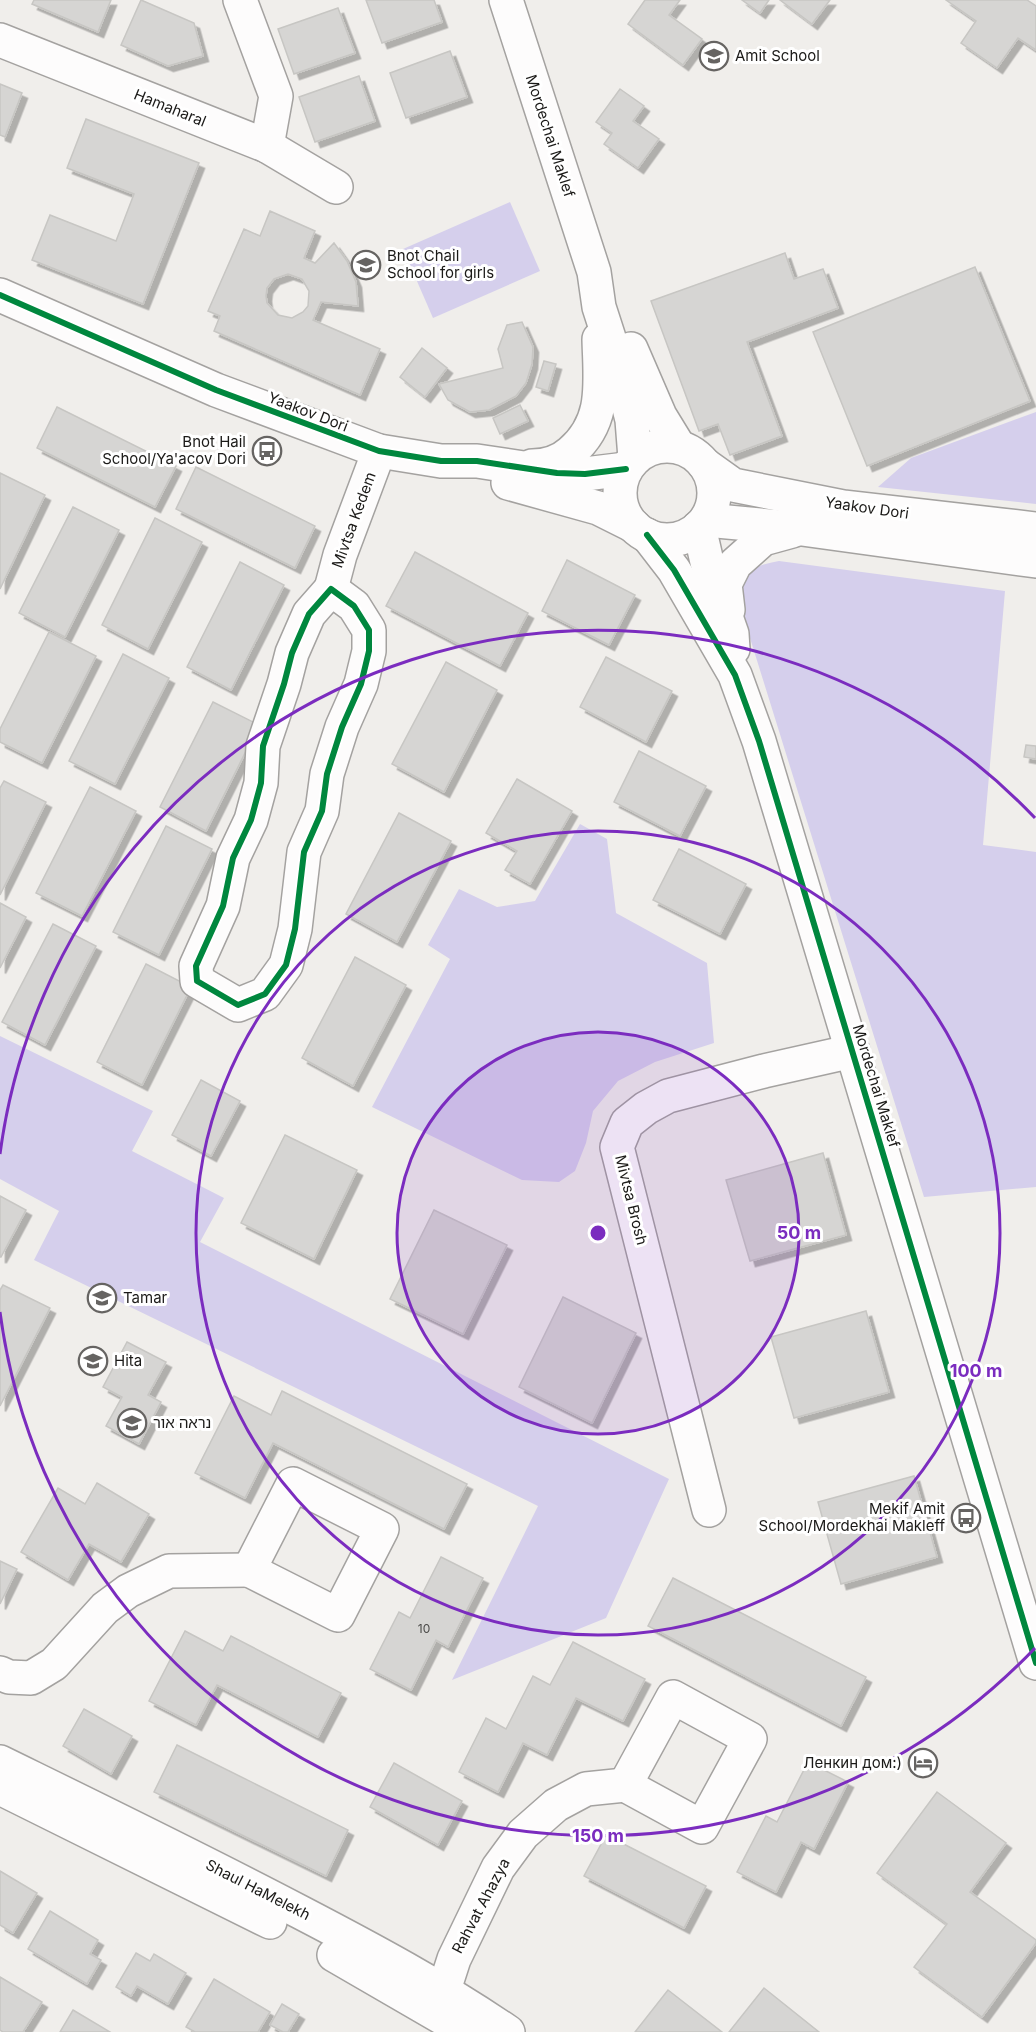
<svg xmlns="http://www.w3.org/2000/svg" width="1036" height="2032" viewBox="0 0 1036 2032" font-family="Inter,'Noto Sans Hebrew',sans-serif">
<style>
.green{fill:#d5cfec}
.building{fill:#d6d5d3;stroke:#c7c6c3;stroke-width:1.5;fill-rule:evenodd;filter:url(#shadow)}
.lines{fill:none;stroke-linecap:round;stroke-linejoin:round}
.minor-casing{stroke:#a4a2a0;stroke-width:36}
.minor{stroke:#fdfcfc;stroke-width:33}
.cycleway-casing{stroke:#fff;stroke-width:10}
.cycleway{stroke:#00873e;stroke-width:6}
.ring{fill:none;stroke:#7b2cbf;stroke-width:3}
.labels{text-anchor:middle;stroke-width:6;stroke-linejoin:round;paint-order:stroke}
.number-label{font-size:12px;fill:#4c4b49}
.poi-label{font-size:15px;fill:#1b1a18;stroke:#fff;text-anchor:start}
.street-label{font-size:15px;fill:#1b1a18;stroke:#fff}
.centre{fill:#7b2cbf;stroke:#fff;stroke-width:3}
.ring-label{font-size:18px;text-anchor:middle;font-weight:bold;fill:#7b2cbf;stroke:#fff;stroke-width:6;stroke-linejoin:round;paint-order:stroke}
</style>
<defs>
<filter id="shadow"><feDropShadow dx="5.5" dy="5.5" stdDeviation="0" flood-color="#0004"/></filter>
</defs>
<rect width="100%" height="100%" fill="#f0eeeb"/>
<g class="green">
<path d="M510,202L540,271L433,318L403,249Z"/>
<path d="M1036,412V504L878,487L911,458Z"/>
<path d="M779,561L1005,591L983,845L1036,852V1187L924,1197L736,593C747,569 753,566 779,561Z"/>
<path d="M580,824L607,839L616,913L707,963L714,1043L655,1062L618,1081L593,1111L586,1143L575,1171L559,1182L522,1180L372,1107L450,959L428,945L459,889L497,907L535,901Z"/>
<path d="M0,1036L153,1111L132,1151L224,1198L200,1242L669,1479L606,1618L452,1680L538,1506L34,1260L59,1211L0,1179Z"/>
</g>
<g class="building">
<path d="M34,0H111L98,32L32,4Z"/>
<path d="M141,0L194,23L203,56L168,66L121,45Z"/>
<path d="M366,0H434L442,22L382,43Z"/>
<path d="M645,0H680L669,15L702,39L683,65L628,24Z"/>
<path d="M742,0H769L760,13Z"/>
<path d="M780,0H830L812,24Z"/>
<path d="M946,0H1027L1036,6V50L1018,38L997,68L961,43L976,21Z"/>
<path d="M338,8L355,53L294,74L278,29Z"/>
<path d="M450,51L467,97L406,118L390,73Z"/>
<path d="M359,76L375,121L315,142L299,97Z"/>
<path d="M0,84L22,93L5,137L0,135Z"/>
<path d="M620,89L644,106L633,121L659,139L638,168L604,144L612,133L596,122Z"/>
<path d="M86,119L199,163L143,304L32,260L50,215L116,241L134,194L67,168Z"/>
<path d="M270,211L315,231L304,258L315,263L334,243L347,261L356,282L358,306L321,302L313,320L380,349L360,395L214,331L220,316L208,311L244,229L260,236ZM288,274L302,279L309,291L308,306L303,312L292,318L278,315L267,303L266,296L267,288L274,279Z"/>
<path d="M785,253L794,279L823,269L838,308L747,342L782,436L730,455L718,424L699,431L651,301Z"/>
<path d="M975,267L1030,401L867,466L813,332Z"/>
<path d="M522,322L533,347L532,364L526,383L516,396L489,410L470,412L448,400L439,384L503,368L498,349L507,325Z"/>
<path d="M422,348L447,368L425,397L400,377Z"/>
<path d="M544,361L556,364L548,391L536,387Z"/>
<path d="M520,405L528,421L500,434L493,418Z"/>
<path d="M57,407L176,466L155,507L37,448Z"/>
<path d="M196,467L315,526L295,568L176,509Z"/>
<path d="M0,473L45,495L0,589Z"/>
<path d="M73,507L119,530L65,637L19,613Z"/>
<path d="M155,518L202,542L148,649L102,625Z"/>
<path d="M415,552L528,613L500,666L386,606Z"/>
<path d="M567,560L635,595L609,645L542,611Z"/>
<path d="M240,562L284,585L231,690L187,667Z"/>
<path d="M49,632L96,656L42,763L0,742V729Z"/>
<path d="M123,654L169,678L115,784L69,761Z"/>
<path d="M606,657L672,691L646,742L580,707Z"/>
<path d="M446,662L497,690L444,792L392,764Z"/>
<path d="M213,702L259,725L206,831L160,807Z"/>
<path d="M1026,745L1036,746V759L1024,757Z"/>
<path d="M639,751L706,786L680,836L614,802Z"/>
<path d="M517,779L572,811L530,884L505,870L517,851L486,833Z"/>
<path d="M4,781L46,802L0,895V788Z"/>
<path d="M90,787L136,811L82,916L36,893Z"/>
<path d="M399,813L451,841L397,942L346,914Z"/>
<path d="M166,826L212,849L159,955L113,932Z"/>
<path d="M679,849L746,884L720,934L653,900Z"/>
<path d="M0,903L26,917L0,968Z"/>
<path d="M53,924L96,946L45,1045L2,1022Z"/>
<path d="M355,957L406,985L353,1086L302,1058Z"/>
<path d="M146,964L191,987L142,1085L97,1062Z"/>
<path d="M201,1080L240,1101L211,1156L172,1135Z"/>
<path d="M285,1135L357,1170L314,1259L241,1223Z"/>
<path d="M823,1153L846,1235L750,1261L726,1180Z"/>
<path d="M0,1196L26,1210L1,1257H0Z"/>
<path d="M434,1210L507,1245L463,1334L390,1299Z"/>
<path d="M3,1285L50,1308L0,1406V1290Z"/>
<path d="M563,1297L636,1333L592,1423L519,1387Z"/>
<path d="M866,1311L889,1392L794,1418L771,1337Z"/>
<path d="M127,1342L166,1362L148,1395L161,1402L139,1444L106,1426L122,1397L103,1387Z"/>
<path d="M282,1391L467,1484L444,1529L273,1443L245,1498L195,1473L234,1396L271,1415Z"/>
<path d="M914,1476L937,1557L841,1584L818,1502Z"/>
<path d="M97,1483L149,1514L121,1562L89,1544L68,1580L21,1552L58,1488L85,1504Z"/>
<path d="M441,1557L483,1578L448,1647L436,1640L411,1690L370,1669L399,1612L410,1618Z"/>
<path d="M0,1561L17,1569L0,1604Z"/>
<path d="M673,1578L866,1677L841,1726L648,1626Z"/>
<path d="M185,1631L223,1651L231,1636L341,1693L318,1737L217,1685L196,1725L149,1701Z"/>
<path d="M573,1642L645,1679L623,1721L576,1698L547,1755L523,1743L498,1792L459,1772L486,1718L506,1729L533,1676L550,1685Z"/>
<path d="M84,1709L132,1736L111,1774L63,1746Z"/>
<path d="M177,1745L348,1830L326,1876L154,1792Z"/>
<path d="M808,1762L848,1782L814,1849L801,1842L776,1892L737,1872L766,1816L777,1822Z"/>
<path d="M394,1763L462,1801L438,1845L370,1807Z"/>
<path d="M937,1792L1006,1843L970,1892L1036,1940V1943L982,2017L914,1967L947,1924L877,1873Z"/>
<path d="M606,1835L706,1886L684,1928L584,1876Z"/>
<path d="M0,1871L37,1893L13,1933L0,1925Z"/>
<path d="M50,1911L98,1940L90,1954L101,1960L87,1984L28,1949Z"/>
<path d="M136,1953L150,1961L154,1954L186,1973L168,2004L137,1986L131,1996L116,1987Z"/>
<path d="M0,1977L42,2002L23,2032H3L0,2030Z"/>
<path d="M214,1979L270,2012L258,2032H195L186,2027Z"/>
<path d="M764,1988L819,2032H729Z"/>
<path d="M668,1990L722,2032H635Z"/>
<path d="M282,2004L299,2014L288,2032H283L270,2025Z"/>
<path d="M73,2010L110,2032H60Z"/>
</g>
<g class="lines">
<g class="minor-casing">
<g id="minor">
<path d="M240,0L276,96L267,146"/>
<path d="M506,0L594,272L599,307L620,372L632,420L635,458"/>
<path d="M0,40L267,146L336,187"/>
<path d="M0,295L216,390L379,451L441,461H477L557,473L585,474L626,469"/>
<path d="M631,349L660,416L679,447"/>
<circle cx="667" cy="493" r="47"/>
<path d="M705,465L733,485L843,507L1036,529"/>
<path d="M532,466C546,466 561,461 571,452C607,421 600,382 599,339"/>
<path d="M508,483L598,508L634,526"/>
<path d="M706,520L802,529L1036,561"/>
<path d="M699,527L707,562L732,634L733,649"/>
<path d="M647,535L674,570L735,675L759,741L1036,1663"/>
<path d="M331,589L354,606L369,630V651L361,684L342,727L327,774L322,811L304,852L295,929L286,965L265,994L238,1005L197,981L196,966L223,906L233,858L251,820L261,783L263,746L284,684L292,653L309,614Z"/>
<path d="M331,589L340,555L379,451"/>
<path d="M728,610L725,584L735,564L763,539L792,531"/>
<path d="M293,1484L382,1529L338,1615L249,1570Z"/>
<path d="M709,1510L617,1147L627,1123L646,1108L668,1096L764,1071L853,1051"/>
<path d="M0,1673L9,1677L31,1678L54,1664L105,1608L128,1591L169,1571L249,1570"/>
<path d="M673,1697L750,1739L702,1827L625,1785Z"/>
<path d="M0,1762C100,1811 201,1860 300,1912C371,1949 442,1987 508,2032"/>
<path d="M0,1788L270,1922"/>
<path d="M334,1955L467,2032"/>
<path d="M444,1990L454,1959L498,1868L523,1834L556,1805L586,1789L625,1785"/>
</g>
</g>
<use href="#minor" class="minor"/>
<g class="cycleway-casing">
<g id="cycleway">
<path d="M0,295L216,390L379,451L441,461H477L557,473L585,474L626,469"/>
<path d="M647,535L674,570L735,675L759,741L1036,1663"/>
<path d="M331,589L354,606L369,630V651L361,684L342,727L327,774L322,811L304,852L295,929L286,965L265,994L238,1005L197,981L196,966L223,906L233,858L251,820L261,783L263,746L284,684L292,653L309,614Z"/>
</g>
</g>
<use href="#cycleway" class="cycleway"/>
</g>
<circle cx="598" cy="1233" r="201" fill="#7b2cbf" fill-opacity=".12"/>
<g class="ring">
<circle cx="598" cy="1233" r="201"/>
<circle cx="598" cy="1233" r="402"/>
<path d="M1035 1648A603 603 0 0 1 0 1312M0 1154A603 603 0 0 1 1035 818"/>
</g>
<defs>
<g id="school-ring" transform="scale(1.5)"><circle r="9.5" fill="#fff" stroke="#666462" stroke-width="1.5"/><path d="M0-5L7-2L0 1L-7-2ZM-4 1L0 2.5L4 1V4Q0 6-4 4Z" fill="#666462"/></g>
<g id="bus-ring" transform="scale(1.5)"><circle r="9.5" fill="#fff" stroke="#666462" stroke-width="1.5"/><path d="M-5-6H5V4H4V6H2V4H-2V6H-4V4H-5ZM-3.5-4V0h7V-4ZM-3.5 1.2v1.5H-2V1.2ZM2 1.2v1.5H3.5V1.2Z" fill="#666462"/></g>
<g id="hotel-ring" transform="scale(1.5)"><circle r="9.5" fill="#fff" stroke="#666462" stroke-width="1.5"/><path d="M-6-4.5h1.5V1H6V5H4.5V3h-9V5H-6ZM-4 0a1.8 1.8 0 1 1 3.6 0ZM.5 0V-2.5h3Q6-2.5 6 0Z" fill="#666462"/></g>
</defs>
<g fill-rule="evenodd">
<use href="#school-ring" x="714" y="56"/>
<use href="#school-ring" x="366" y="265"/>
<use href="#bus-ring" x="267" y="451"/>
<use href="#school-ring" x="102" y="1298"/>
<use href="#school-ring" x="93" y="1361"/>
<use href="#school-ring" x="132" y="1423"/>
<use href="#bus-ring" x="966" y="1518"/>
<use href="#hotel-ring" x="923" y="1763"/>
</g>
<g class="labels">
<g class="number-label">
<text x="424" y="1633">10</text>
</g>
<g class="poi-label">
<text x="735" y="61">Amit School</text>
<text x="387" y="261">Bnot Chail<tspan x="387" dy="17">School for girls</tspan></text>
<text x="246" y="447" text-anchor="end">Bnot Hail<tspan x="246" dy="17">School/Ya'acov Dori</tspan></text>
<text x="123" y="1303">Tamar</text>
<text x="114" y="1366">Hita</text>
<text x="153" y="1428">נראה אור</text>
<text x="945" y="1514" text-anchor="end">Mekif Amit<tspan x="945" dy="17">School/Mordekhai Makleff</tspan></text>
<text x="902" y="1768" text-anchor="end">Ленкин дом:)</text>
</g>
<g class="street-label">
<text transform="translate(170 108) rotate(22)" y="5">Hamaharal</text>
<text transform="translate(550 136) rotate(72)" y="5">Mordechai Maklef</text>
<text transform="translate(308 412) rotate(21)" y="5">Yaakov Dori</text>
<text transform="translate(867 508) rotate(8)" y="5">Yaakov Dori</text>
<text transform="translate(354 520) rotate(-70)" y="5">Mivtsa Kedem</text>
<text transform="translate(876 1086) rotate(73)" y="5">Mordechai Maklef</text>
<text transform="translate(631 1200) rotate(76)" y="5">Mivtsa Brosh</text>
<text transform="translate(258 1890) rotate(27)" y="5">Shaul HaMelekh</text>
<text transform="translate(481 1906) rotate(-62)" y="5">Rahvat Ahazya</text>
</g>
</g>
<circle cx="598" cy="1233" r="9" class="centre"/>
<g class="ring-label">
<text x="799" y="1239">50 m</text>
<text x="976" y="1377">100 m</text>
<text x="598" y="1842">150 m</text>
</g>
</svg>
